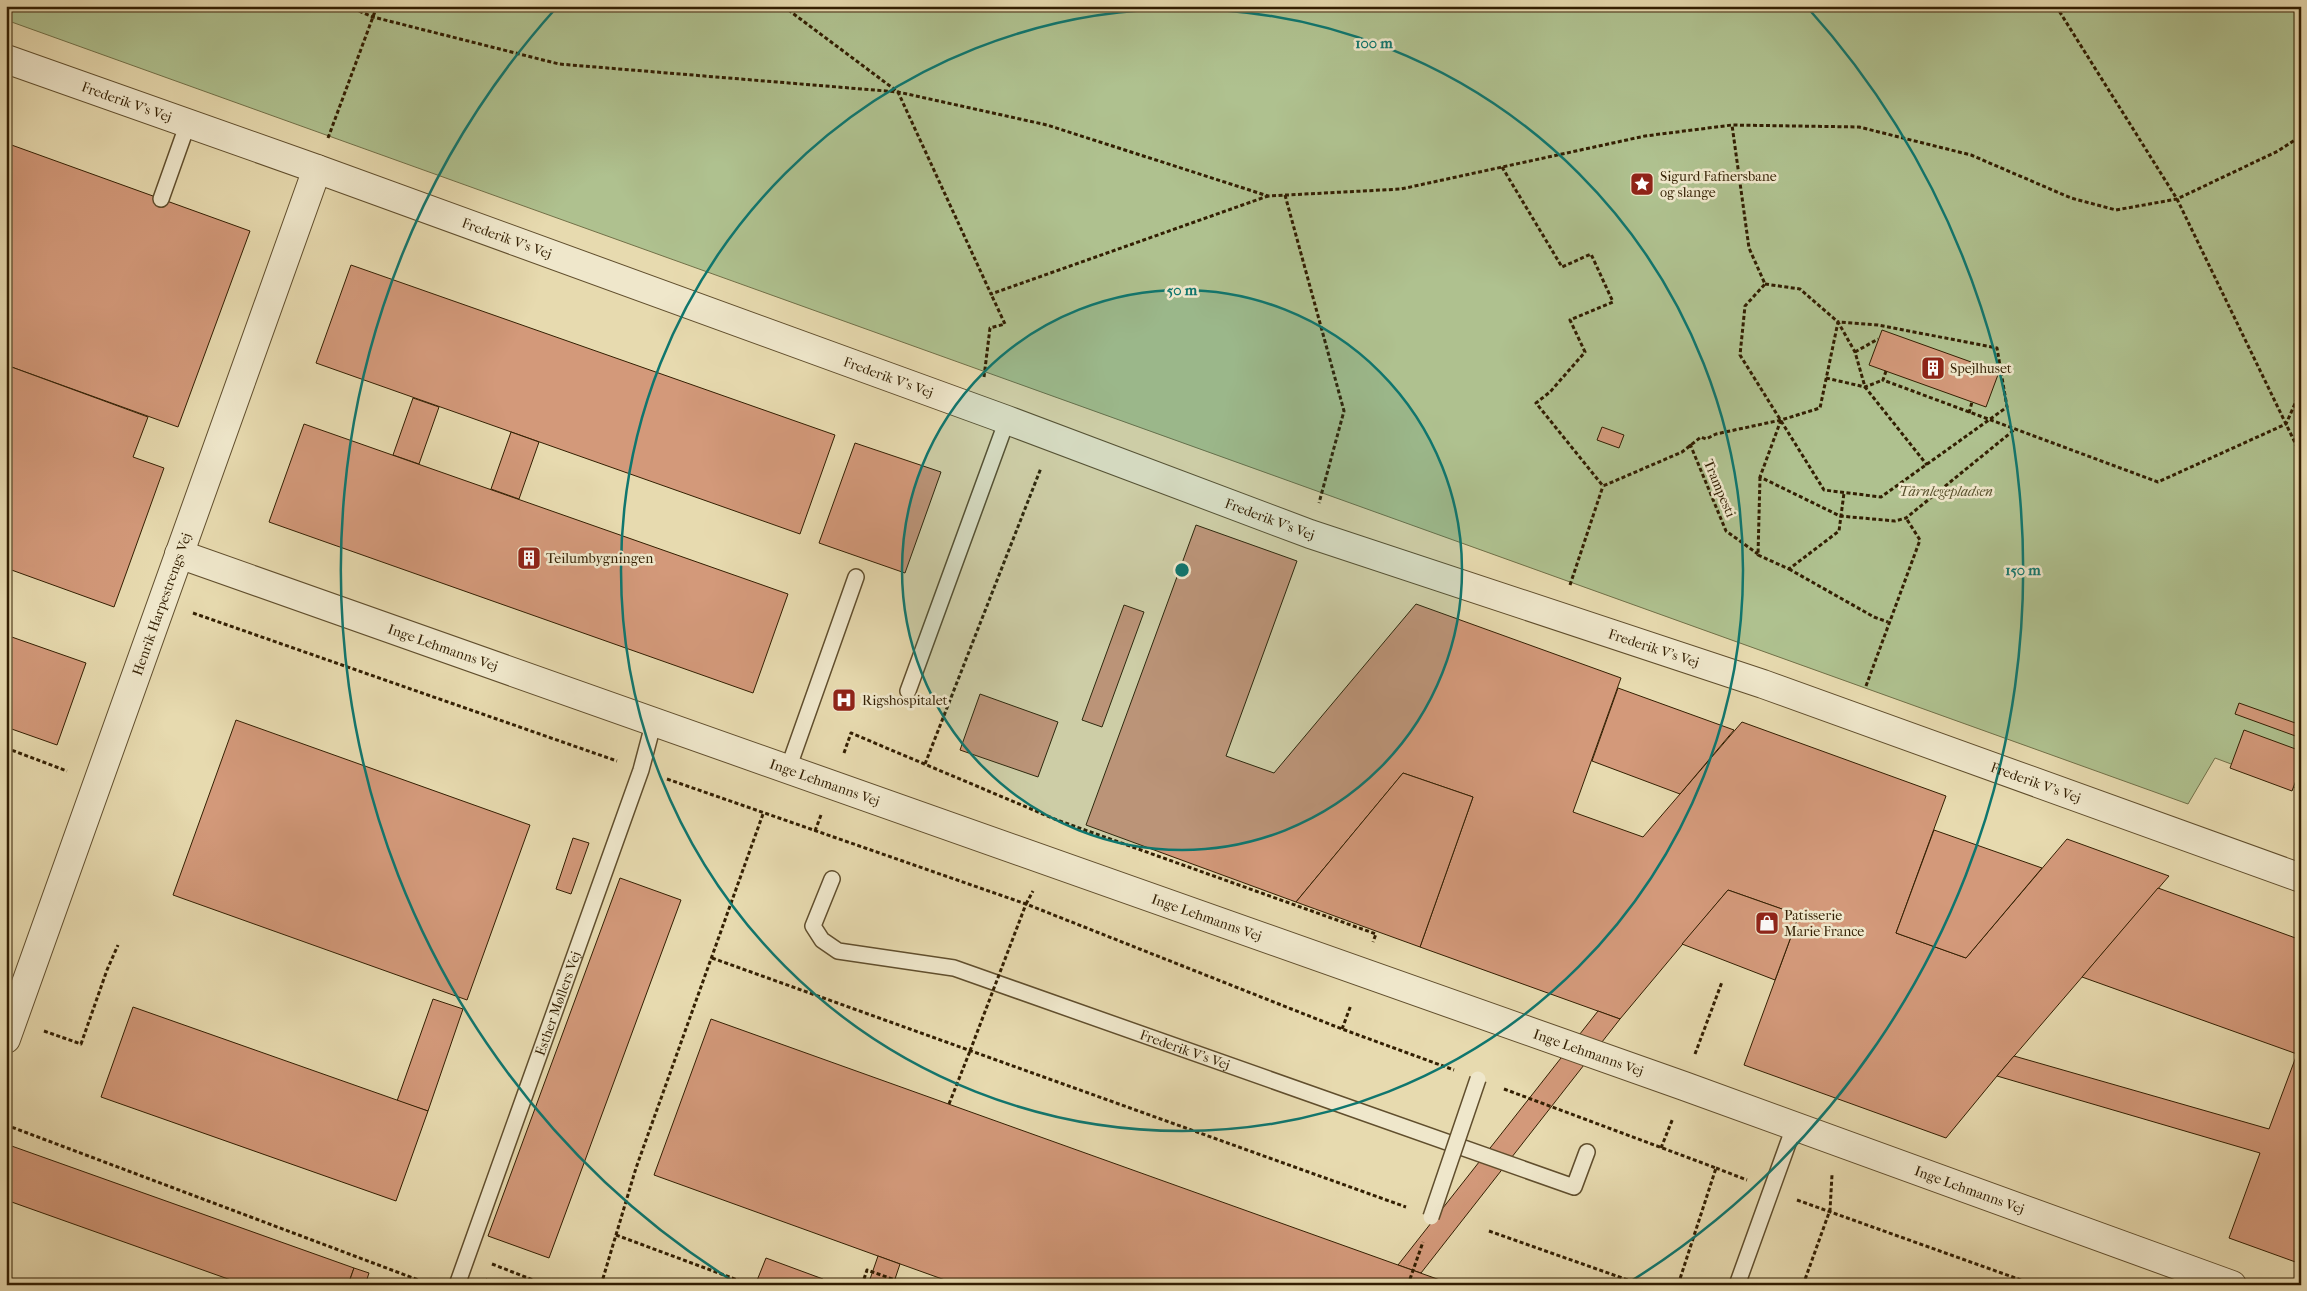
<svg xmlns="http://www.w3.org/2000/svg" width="2307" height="1291" viewBox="0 0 2307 1291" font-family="'IM FELL French Canon',serif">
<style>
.green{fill:#afc18f;stroke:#717048}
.building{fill:#d3997a;stroke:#331f02}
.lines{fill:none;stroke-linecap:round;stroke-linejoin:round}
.service-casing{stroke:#604e2d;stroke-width:18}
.minor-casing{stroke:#604e2d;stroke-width:30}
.path{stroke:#331f02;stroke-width:3;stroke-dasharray:4 2.5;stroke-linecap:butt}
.service{stroke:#efe7cb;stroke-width:15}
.minor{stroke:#efe7cb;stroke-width:28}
.service-bridge-casing{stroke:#604e2d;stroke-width:18;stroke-linecap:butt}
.path-bridge{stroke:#331f02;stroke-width:3;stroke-dasharray:4 2.5;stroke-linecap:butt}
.service-bridge{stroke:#efe7cb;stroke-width:15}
.ring{fill:none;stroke:#0f766e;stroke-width:2.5}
.labels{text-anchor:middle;stroke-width:5;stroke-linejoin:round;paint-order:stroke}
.street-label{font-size:14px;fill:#331f02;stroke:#efe7cb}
.poi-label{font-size:14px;fill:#331f02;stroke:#efe7cb;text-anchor:start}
.park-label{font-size:14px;font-style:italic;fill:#58502c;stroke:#efe7cb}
.centre{fill:#0f766e;stroke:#efe7cb;stroke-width:2.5}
.ring-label{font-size:15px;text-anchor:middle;font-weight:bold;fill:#0f766e;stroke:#efe7cb;stroke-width:5;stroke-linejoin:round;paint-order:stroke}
</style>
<rect width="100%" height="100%" fill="#e7daaf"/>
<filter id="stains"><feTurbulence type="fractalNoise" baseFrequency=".004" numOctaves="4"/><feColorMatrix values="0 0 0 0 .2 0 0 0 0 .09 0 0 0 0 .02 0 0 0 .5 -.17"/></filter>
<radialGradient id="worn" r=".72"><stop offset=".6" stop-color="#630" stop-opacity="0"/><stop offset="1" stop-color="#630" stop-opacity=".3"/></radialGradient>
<path class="green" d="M6,6H2301V790L2215,758L2188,804L6,20Z"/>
<g class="building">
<path d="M6,143L250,231L178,427L6,365Z"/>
<path d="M351,265L835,435L800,534L316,363Z"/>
<path d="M1882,330L1999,372L1986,407L1869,365Z"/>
<path d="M6,365L148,417L133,457L164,468L114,607L6,568Z"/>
<path d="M413,398L439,407L419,464L393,455Z"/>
<path d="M304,424L788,594L753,693L269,522Z"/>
<path d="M1602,427L1624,435L1619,448L1597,440Z"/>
<path d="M511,432L539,442L519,499L491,489Z"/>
<path d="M855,443L941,472L905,573L819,543Z"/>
<path d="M1196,525L1297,561L1226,756L1274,773L1416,604L1621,678L1573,812L1643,837L1742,722L1946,796L1896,933L1966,958L2067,839L2169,876L1997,1076L1946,1138L1744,1065L1799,915L1728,890L1620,1019L1420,947L1473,797L1403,773L1296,902L1086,825Z"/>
<path d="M1124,605L1144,612L1102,727L1082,720Z"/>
<path d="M6,635L86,663L57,745L6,727Z"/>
<path d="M1618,688L1734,730L1680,794L1592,761Z"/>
<path d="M980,694L1058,722L1038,777L960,750Z"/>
<path d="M2239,703L2301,725V738L2235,714Z"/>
<path d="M236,720L530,825L467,1000L173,895Z"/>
<path d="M2244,730L2301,751V767L2292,791L2230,768Z"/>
<path d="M1403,773L1473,797L1420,947L1296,902Z"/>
<path d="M1934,830L2042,868L1966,958L1896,933Z"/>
<path d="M573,838L589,843L571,894L556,889Z"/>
<path d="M620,878L681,900L549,1258L488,1236Z"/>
<path d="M2158,888L2301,940V1264L2229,1238L2260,1153L1997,1076L2014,1056L2269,1129L2297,1054L2082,977Z"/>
<path d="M1728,890L1799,915L1775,980L1682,944Z"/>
<path d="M433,999L463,1009L428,1111L397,1101Z"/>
<path d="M133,1007L428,1111L396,1201L101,1097Z"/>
<path d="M1598,1011L1620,1019L1421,1273L1398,1265Z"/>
<path d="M711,1019L1398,1265L1454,1285H959L878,1256L654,1175Z"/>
<path d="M6,1144L354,1268L348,1285H245L6,1200Z"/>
<path d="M878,1256L900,1264L893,1285H868Z"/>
<path d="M766,1258L823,1279L820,1285L756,1283Z"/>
<path d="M354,1268L369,1273L365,1285H348Z"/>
<path d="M486,1279L502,1285H484Z"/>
</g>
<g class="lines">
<g class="service-casing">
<g id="service">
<path d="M161,199L188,123"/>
<path d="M908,691L1007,420"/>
<path d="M788,769L856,577"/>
<path id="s1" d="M832,879L813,926L822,940L838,951L954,968L1574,1187L1587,1152"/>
<path id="s2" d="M457,1285L641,770L654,721"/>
<path d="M1737,1285L1794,1127"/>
</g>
</g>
<g class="minor-casing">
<g id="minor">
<path id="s3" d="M6,59L317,169L1007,420L1310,534L1763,684L2301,878"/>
<path id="s4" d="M179,554L1684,1086L2232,1285"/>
<path id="s5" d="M6,1039L317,169"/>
</g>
</g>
<g class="path">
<path d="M347,6L373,17L559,64L898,92L1047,125L1268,196L1401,189L1645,136L1732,125L1859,127L1971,155L2071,198L2116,210L2177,199L2278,151L2301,136"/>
<path d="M783,6L898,92L991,294L1268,196"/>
<path d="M2056,6L2177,199L2301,455"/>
<path d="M328,138L377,6"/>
<path d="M1502,167L1562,267L1591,254L1613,302L1570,320L1585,352L1550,392L1536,403L1603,486L1682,452L1701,437L1706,439L1716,434L1781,420L1820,408L1838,322L1878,325L1997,348L2007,407L1881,497L1824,490L1740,355L1745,306L1765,284L1749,248L1732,125"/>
<path d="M1285,195L1344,411L1319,503"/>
<path d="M1765,284L1800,289L1838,322L1855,352L1865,387L1927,465"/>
<path d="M2301,325V336"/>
<path d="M1855,352L1878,339"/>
<path d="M1886,371L1883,380L2158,482L2286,424L2301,390"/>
<path d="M984,377L990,328L1005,324L991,294"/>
<path d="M1826,378L1865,387L1883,380"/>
<path d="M1969,413L1972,402"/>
<path d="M1781,420L1760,477L1840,516L1895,521L1906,518L2014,430"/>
<path d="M1690,444L1726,531L1758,554"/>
<path d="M1760,477L1758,555L1789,569L1839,531L1844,493"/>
<path d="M1789,569L1874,617L1888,622"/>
<path d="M1570,585L1603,486"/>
<path d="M193,613L617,761"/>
<path d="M1866,686L1920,540L1906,518"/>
<path d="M6,748L67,771"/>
<path d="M844,753L851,733L1057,820L1376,934L1373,942"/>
<path d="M925,764L1041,468"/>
<path d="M667,779L1026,904L1342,1029L1454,1070"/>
<path d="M815,831L821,815"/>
<path d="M1026,904L1033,891"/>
<path d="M712,958L1406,1207"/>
<path d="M1342,1029L1351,1005"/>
<path d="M44,1031L81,1044L107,970L118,945"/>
<path d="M1695,1054L1722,982"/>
<path d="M1504,1089L1716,1168L1678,1285"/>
<path d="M949,1104L970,1051"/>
<path d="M6,1125L429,1284"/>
<path d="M1661,1148L1673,1118"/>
<path d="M1716,1168L1747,1180"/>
<path d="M1797,1200L2035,1285"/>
<path d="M1489,1231L1642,1285"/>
<path d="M616,1235L751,1285"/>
<path d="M492,1264L546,1285"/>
<path d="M1410,1279L1423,1242"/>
<path d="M601,1285L636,1168L763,814"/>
<path d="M862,1285L867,1270L909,1285"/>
<path d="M1803,1285L1830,1210L1832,1175"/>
</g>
<use href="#service" class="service"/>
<use href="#minor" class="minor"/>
<g class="service-bridge-casing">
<path id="service-bridge" d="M1431,1217L1478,1079"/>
</g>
<path class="path-bridge" d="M970,1051L1026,904"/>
<use href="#service-bridge" class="service-bridge"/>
</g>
<circle cx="1182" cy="570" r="280" fill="#0f766e" fill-opacity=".12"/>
<g class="ring">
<circle cx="1182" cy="570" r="280"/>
<circle cx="1182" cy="570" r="561"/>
<path d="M736 1283A841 841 0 0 1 557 7M1807 7A841 841 0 0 1 1628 1283"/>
</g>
<defs>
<g id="sight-square" transform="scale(1.25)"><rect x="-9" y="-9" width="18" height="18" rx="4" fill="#8f2418" stroke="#efe7cb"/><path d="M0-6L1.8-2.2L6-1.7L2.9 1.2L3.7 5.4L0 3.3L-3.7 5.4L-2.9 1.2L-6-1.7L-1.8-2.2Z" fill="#fff"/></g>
<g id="building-square" transform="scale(1.25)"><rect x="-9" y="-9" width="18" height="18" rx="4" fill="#8f2418" stroke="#efe7cb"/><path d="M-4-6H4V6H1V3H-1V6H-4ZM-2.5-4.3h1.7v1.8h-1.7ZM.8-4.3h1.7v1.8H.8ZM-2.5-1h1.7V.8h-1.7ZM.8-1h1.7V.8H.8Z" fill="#fff"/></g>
<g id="hospital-square" transform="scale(1.25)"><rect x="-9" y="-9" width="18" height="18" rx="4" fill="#8f2418" stroke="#efe7cb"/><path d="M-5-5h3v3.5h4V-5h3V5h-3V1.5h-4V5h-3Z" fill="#fff"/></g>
<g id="shop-square" transform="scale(1.25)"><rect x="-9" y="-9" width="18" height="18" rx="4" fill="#8f2418" stroke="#efe7cb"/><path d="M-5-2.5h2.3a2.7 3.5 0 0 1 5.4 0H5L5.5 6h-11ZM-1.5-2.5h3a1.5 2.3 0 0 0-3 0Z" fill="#fff"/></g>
</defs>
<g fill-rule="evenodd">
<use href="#sight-square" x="1642" y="184"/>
<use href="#building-square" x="1933" y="368"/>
<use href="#building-square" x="529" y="558"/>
<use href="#hospital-square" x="844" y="700"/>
<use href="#shop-square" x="1767" y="923"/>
</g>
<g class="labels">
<g class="street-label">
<text dy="5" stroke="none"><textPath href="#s3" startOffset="128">Frederik V's Vej</textPath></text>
<text dy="5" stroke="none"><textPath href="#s3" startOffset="532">Frederik V's Vej</textPath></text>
<text dy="5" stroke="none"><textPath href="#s3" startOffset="938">Frederik V's Vej</textPath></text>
<text transform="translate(1720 488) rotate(67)" y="5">Trampesti</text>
<text dy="5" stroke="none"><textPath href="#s3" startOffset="1345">Frederik V's Vej</textPath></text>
<text dy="5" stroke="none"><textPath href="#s5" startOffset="462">Henrik Harpestrengs Vej</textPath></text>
<text dy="5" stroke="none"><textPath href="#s4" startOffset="280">Inge Lehmanns Vej</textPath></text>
<text dy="5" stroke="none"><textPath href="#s3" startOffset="1750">Frederik V's Vej</textPath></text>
<text dy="5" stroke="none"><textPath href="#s4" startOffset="685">Inge Lehmanns Vej</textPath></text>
<text dy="5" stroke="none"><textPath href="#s3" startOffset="2155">Frederik V's Vej</textPath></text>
<text dy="5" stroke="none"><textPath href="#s4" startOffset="1090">Inge Lehmanns Vej</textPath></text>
<text dy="5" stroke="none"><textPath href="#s2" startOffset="299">Esther Møllers Vej</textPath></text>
<text dy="5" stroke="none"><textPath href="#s1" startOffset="449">Frederik V's Vej</textPath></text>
<text dy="5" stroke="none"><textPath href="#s4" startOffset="1495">Inge Lehmanns Vej</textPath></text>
<text dy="5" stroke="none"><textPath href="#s4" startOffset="1900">Inge Lehmanns Vej</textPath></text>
</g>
<g class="poi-label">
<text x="1660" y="181">Sigurd Fafnersbane<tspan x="1660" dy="16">og slange</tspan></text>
<text x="1950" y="373">Spejlhuset</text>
<text x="546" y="563">Teilumbygningen</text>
<text x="862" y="705">Rigshospitalet</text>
<text x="1784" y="920">Patisserie<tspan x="1784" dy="16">Marie France</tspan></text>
</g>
<g class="park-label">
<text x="1946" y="496">Tårnlegepladsen</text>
</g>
</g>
<circle cx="1182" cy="570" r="8" class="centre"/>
<g class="ring-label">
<text x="1374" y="48">100 m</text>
<text x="1182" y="295">50 m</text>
<text x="2023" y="575">150 m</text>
</g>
<rect width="2307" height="1291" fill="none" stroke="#e7daaf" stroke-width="25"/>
<rect x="8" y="8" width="2292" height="1276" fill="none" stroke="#331f02" stroke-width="2.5"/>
<rect x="12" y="12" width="2282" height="1266" fill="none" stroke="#331f02"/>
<rect width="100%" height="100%" filter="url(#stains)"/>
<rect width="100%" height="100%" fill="url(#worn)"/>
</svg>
